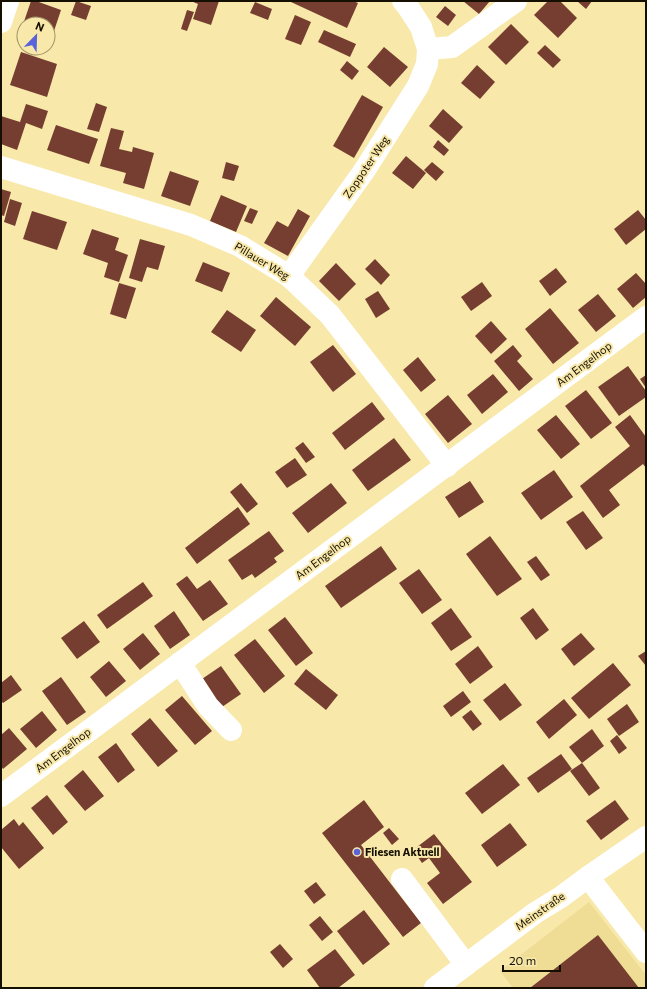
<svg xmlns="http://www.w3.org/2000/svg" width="647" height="989" viewBox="0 0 647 989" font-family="Commissioner,sans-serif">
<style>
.built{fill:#efdd96}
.building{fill:#753e30}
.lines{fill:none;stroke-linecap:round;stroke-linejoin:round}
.minor{stroke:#fff;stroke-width:22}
.poi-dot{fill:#5963da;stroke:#f8e8aa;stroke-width:1.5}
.labels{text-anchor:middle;stroke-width:4;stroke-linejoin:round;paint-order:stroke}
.street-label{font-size:11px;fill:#150f00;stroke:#f8e8aa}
.poi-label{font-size:11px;font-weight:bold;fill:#150f00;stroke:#f8e8aa;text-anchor:start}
</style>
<rect width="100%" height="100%" fill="#f8e8aa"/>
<path class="built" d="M589,902L646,975V988H513L500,971Z"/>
<g class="building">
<path d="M31,1H36L61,10L54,31L48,30V24H24V41L18,39Z"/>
<path d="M76,1L91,6L86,20L71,15Z"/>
<path d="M191,1H219L211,25L193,19L198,4Z"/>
<path d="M292,1H353L358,3L347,28L291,2Z"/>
<path d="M463,1H490L479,14Z"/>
<path d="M548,1H560L577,18L558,38L534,15Z"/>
<path d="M577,1H592L586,9Z"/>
<path d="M255,2L272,9L268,20L250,13Z"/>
<path d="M445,6L456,15L448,26L436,17Z"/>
<path d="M187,10L194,12L187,31L181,29Z"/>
<path d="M295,15L311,22L301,45L285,39Z"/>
<path d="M511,24L529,42L506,65L488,47Z"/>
<path d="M324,30L356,44L350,57L318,42Z"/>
<path d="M545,45L561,60L553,68L537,53Z"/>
<path d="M384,47L408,67L390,87L367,67Z"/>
<path d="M21,52L57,64L47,97L10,85Z"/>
<path d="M347,61L359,71L352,80L340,70Z"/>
<path d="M477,65L495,82L480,99L461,83Z"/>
<path d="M362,95L383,107L354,158L333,146Z"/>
<path d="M96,103L107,107L99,132L87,129Z"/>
<path d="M26,104L48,111L42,129L26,123L17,150L1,144V116L20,122Z"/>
<path d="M443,109L463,127L449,143L429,126Z"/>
<path d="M56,125L98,139L89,164L47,150Z"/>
<path d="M111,128L124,131L119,149L132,152L133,147L154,153L144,189L123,183L126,173L100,166Z"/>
<path d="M438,140L449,150L444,156L433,147Z"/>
<path d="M406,156L426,173L413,189L392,173Z"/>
<path d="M226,162L239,166L234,181L222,178Z"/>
<path d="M432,162L444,172L436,181L424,170Z"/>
<path d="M170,171L199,181L190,206L161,196Z"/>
<path d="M1,189L11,192L4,216L1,215Z"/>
<path d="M221,195L247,206L236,232L210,221Z"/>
<path d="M10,199L22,203L15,226L4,222Z"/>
<path d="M250,208L258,211L252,224L244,221Z"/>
<path d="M298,209L310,216L288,256L264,243L277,221L288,227Z"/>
<path d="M638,210L646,220V229L626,245L614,229Z"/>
<path d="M32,211L67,222L57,250L23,239Z"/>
<path d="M92,229L119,238L115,250L128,255L119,282L104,277L108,263L83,254Z"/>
<path d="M140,239L165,246L158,270L147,267L142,282L129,278Z"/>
<path d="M375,259L390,275L381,285L365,269Z"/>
<path d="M203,262L230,273L222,292L195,281Z"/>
<path d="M336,263L356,284L339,301L319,281Z"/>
<path d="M556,268L567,282L550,296L539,281Z"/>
<path d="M636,273L646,284V297L633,308L617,289Z"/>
<path d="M482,282L492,296L471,311L461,297Z"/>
<path d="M119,283L136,288L126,319L110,314Z"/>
<path d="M378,291L390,309L376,318L365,299Z"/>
<path d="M598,294L616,316L596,332L578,310Z"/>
<path d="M276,297L311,327L295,346L260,316Z"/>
<path d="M550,308L579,343L553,364L525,329Z"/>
<path d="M227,310L256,330L241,352L211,332Z"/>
<path d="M491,321L507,339L491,354L475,336Z"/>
<path d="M333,345L356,374L333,392L310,362Z"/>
<path d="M513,345L522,356L517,361L533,379L519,391L494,361Z"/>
<path d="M418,357L436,380L421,392L403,370Z"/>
<path d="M628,366L646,391V397L619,416L598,387Z"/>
<path d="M493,374L508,392L482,414L467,395Z"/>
<path d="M646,375V388L640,379Z"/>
<path d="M586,390L612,423L591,439L565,406Z"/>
<path d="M448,395L472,424L448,443L425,414Z"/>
<path d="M372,402L385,419L345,450L332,433Z"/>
<path d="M556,415L580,444L561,459L537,430Z"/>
<path d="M630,415L646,437V468L643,464L609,490L620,505L603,518L580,486L630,446L615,427Z"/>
<path d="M394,438L411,460L368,491L352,470Z"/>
<path d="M303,442L315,457L306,463L295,448Z"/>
<path d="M295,458L307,475L287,488L275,472Z"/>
<path d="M554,470L573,497L541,520L521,493Z"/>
<path d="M470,481L484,502L459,518L445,497Z"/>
<path d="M241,483L258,504L247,513L230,492Z"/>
<path d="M331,483L347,503L308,533L292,513Z"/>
<path d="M238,507L250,524L197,564L185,548Z"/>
<path d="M583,511L603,538L586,550L566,522Z"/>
<path d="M269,531L284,551L274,558L277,562L255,578L252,574L242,580L228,560Z"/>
<path d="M490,536L522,579L497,596L466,554Z"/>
<path d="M381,546L397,569L341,608L325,586Z"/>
<path d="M536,556L550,575L541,581L527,562Z"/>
<path d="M419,569L442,600L422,614L399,583Z"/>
<path d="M187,576L197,589L210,580L228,604L203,621L176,584Z"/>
<path d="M143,582L153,596L107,629L97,615Z"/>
<path d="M451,608L472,637L451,651L431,623Z"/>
<path d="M533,608L549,630L536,640L520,618Z"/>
<path d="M174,611L190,635L170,649L154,626Z"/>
<path d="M285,617L313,653L296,666L268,630Z"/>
<path d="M84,621L100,642L77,659L61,638Z"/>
<path d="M143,633L160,654L140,670L123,649Z"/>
<path d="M581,633L595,649L574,666L561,649Z"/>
<path d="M255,639L285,676L264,693L234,655Z"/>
<path d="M478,646L493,667L470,684L455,664Z"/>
<path d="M646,651V666L638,656Z"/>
<path d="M109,661L126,681L106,697L90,677Z"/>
<path d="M613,663L631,685L589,719L571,698Z"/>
<path d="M221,666L241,694L219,709L199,681Z"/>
<path d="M306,669L338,695L326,710L294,684Z"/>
<path d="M11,675L22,690L3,703L1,701V683Z"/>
<path d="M61,677L86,712L67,725L42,691Z"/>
<path d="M505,683L522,705L500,721L483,700Z"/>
<path d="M463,691L471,702L451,717L443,706Z"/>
<path d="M182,696L212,731L195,745L165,710Z"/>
<path d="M564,699L577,715L549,739L536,722Z"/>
<path d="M627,704L639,722L619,736L607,719Z"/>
<path d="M471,710L482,724L473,731L462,717Z"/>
<path d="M42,711L57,730L36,748L20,729Z"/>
<path d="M150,718L178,751L158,767L131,734Z"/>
<path d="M9,728L27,749L3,769L1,766V735Z"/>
<path d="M592,729L604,746L582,763L569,747Z"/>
<path d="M617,735L627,748L619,754L610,741Z"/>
<path d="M116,743L135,770L118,783L98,757Z"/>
<path d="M561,754L572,769L538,793L527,778Z"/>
<path d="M582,763L600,788L589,796L570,771Z"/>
<path d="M503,764L520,785L482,814L465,793Z"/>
<path d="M83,770L104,796L85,811L64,786Z"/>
<path d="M47,795L68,822L53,835L31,808Z"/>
<path d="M364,800L384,827L361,845L421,923L403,937L322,833Z"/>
<path d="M615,800L629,819L601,840L586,821Z"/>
<path d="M14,819L19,826L23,822L44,848L19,869L1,847V830Z"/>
<path d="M510,823L527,845L497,867L481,845Z"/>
<path d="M389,828L399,839L392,845L383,833Z"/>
<path d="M434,834L472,882L443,904L427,883L440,873L429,858L422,863L413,850Z"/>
<path d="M316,882L326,895L314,904L304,891Z"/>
<path d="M364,910L390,944L363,965L337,931Z"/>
<path d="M320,916L333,932L322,941L309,925Z"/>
<path d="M598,935L639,988H530Z"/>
<path d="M280,944L293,959L283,968L270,952Z"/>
<path d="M335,949L355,975L338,988H320L307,970Z"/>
</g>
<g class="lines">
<g class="minor">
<path d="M1,22L8,1"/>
<path d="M428,49L452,47L516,1"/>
<path d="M1,167L191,225L240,246L289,276L330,315L447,466"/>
<path d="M289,276L364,171L418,86L427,64L428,49L421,27L408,7L403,1"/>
<path d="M180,663L208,706L231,730"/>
<path d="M1,796L646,317"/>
<path d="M588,877L646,952"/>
<path d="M402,879L466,965"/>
<path d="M435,988L535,913L561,897L588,877L646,837"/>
</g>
</g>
<circle class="poi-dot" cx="357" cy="852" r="4"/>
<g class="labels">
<g class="street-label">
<text transform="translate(366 167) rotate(-56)" y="4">Zoppoter Weg</text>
<text transform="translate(262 261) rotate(31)" y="4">Pillauer Weg</text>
<text transform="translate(584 364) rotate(-37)" y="4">Am Engelhop</text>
<text transform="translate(323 557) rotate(-37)" y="4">Am Engelhop</text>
<text transform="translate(63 750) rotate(-37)" y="4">Am Engelhop</text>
<text transform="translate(540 911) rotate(-35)" y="4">Meinstraße</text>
</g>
<g class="poi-label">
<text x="365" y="856">Fliesen Aktuell</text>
</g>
</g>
<rect width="647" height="989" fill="none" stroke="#150f00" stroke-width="4"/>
<g transform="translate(36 36) rotate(23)"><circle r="19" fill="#f8e8aa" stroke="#9d9166"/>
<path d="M0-3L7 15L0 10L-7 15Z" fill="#5963da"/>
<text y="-6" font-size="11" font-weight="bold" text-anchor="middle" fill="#150f00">N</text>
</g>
<path d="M503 965v6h57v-6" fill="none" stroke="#150f00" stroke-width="2"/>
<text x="509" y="965" font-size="12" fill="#150f00" stroke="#f8e8aa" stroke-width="3" paint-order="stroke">20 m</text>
</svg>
